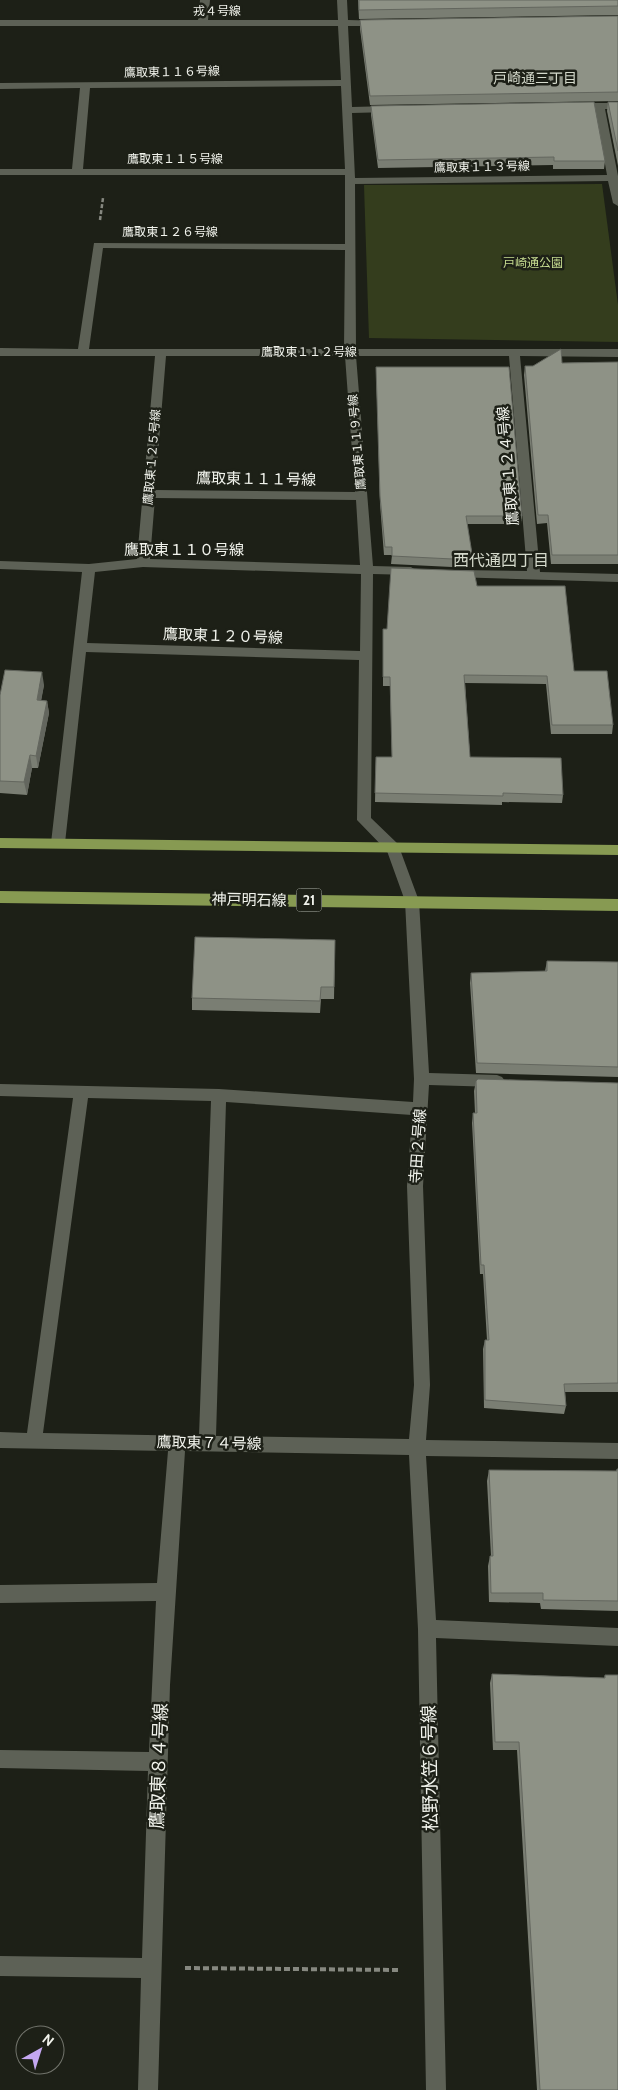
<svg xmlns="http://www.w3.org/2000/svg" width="618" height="2090" viewBox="0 0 618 2090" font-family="Cabin,'Noto Sans JP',sans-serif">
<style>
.green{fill:#343d1d}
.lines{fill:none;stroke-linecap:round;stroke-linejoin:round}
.path-far1{stroke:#868880;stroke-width:2.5;stroke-dasharray:4 2;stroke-linecap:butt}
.path{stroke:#868880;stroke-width:4;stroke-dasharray:6 3;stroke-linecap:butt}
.minor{fill:#5d6156;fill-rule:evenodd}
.major{fill:#879a52;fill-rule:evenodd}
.wall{fill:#7a7e73}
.shaded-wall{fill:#63665e}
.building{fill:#8e9286;stroke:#63665e}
.labels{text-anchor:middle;stroke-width:5;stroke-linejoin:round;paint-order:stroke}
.far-street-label{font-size:12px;fill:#f1f3ec;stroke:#1d2017}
.far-park-label{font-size:12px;fill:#c6dc90;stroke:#1d2017}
.far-neighbourhood-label{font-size:14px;fill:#d5dacc;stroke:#1d2017}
.shield{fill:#1d2017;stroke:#b1b4ac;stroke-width:1}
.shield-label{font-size:14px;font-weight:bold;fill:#f1f3ec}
.street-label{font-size:15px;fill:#f1f3ec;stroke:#1d2017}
.neighbourhood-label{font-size:16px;fill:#d5dacc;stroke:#1d2017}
.near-street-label{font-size:18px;fill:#f1f3ec;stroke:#1d2017}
</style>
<rect width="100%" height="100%" fill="#1d2017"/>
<path class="green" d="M602,184L618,305V342L369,338L364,185Z"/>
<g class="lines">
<path class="path-far1" d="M100,220L103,198"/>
<path class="path" d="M185,1968L399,1970"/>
<path class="minor" d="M200,0H210L208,20H338L337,0H347L348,20L384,21V25L381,26H348L352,107L390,106L395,109L390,112L352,113L355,178L607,175L595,109H576L571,106L576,103H618V109H605L618,176V206L613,203L608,181L355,184L356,349H618V357L520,356L540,572L618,574V582L452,577L450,574L452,571L456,570L527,571L509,356H356L373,566L411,567L417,571L411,575L373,574L371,818L398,844L419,901L429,1073L497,1075L502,1077L505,1081L502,1085L497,1087L429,1085L423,1186L430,1385L426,1440L618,1443V1459L426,1456L436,1620L618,1628V1646L436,1638L446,2090H426L418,1629L409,1455L185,1451L170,1685L158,2090H138L141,1978L0,1976V1956L142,1958L148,1771L0,1768V1750L149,1752L156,1601L0,1603V1585L157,1583L168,1451L0,1448V1432L27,1433L73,1098L0,1096V1084L219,1089L413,1102L414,1079L405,901L387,851L357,820L359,660L86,652L65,843L63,847H53L51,843L82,572L0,569V561L89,564L137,559L155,356H0V348L78,349L94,243L345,244V175H0V169H72L80,88L0,89V83L341,80L338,26H0V20H198ZM341,86L345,169H83L90,88ZM103,248L345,250L344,349H89ZM166,356H345L355,492L155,490ZM155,498L356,500L360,565L150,559ZM143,567L361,574L360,651L87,643L95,572ZM88,1098L211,1101L199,1436L43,1433ZM226,1102L412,1115L407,1186L414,1385L409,1439L216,1436Z"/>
<g class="major">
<path d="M0,838L618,845V855L0,848Z"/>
<path d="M0,891L618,899V911L0,903Z"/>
</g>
</g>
<g class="wall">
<path d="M358,0H618V15L359,19Z"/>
<path d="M618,16V101L370,105L360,29V20Z"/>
<path d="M608,102H618V166L607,111Z"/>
<path d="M371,106L605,161L604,169H553V165L378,168L371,115Z"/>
<path d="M618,362V564H551L547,523L537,524L524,375L525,366H533L562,363Z"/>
<path d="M376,367L522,516L521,524H467L473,560L472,568L391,564L392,555H384L380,504Z"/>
<path d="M477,586L574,671L613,725L612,734H551L546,684L465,683L470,757L563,795L562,803L502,802V805L375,802L376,757H392L390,686H383V629H387Z"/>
<path d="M44,685L41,700L47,701L49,713L38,768H32L27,795L0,793V695Z"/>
<path d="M335,940L334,999H321L320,1013L192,1010V998Z"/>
<path d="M547,961L618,962V1077L476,1073L470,983L471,973L545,971Z"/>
<path d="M476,1081L618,1083V1392H565L566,1406L564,1414L484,1408L483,1349L485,1340H487L483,1274H480L472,1123L473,1113H475L474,1091Z"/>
<path d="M617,1469H618V1611L541,1609L540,1603L489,1602L488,1566L490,1556H491L487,1481L489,1470L616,1471Z"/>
<path d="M492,1674L604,1678L605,1675L618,2090H537L517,1750H493L490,1683Z"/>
</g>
<g class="shaded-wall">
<path d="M42,672L44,685L39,713L37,700Z"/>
<path d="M47,701L49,713L38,768L36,756Z"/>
<path d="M30,755L32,768L27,795L24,782Z"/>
</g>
<g class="building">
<path d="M359,0H618V6L359,10Z"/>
<path d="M618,16V92L370,96L360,20Z"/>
<path d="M594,102L605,161H554V157L378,160L371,106Z"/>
<path d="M608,102H618V151Z"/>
<path d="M561,349L562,363L618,362V555H552L548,515H538L525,366H533Z"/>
<path d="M376,367H509L522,516H466L473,560L392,556V547H385L380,496Z"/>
<path d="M391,568L474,571L477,586H565L574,671H607L613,725H552L547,676L464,675L470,757L561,758L563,795L503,793V796L375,793L376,757H392L390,677H383V629H387Z"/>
<path d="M5,670L42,672L37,700L47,701L36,756L30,755L24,782L0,781V695Z"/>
<path d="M195,937L335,940L334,987H321L320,1001L192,998Z"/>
<path d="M547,961L618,962V1067L477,1063L471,973L547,971Z"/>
<path d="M478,1079L618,1083V1383L564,1384L566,1406L485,1400V1340H489L484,1265H481L473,1113H477L476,1081Z"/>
<path d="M617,1469H618V1601L543,1600V1593H491L490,1556H493L489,1470L617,1471Z"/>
<path d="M492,1674L605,1678V1675H618V2090H540L519,1742H495Z"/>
</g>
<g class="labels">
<g class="far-street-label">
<text x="217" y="15">戎４号線</text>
<text transform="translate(172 72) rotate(-1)" y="4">鷹取東１１６号線</text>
<text x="175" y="163">鷹取東１１５号線</text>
<text transform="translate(482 167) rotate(-1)" y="4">鷹取東１１３号線</text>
<text x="170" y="236">鷹取東１２６号線</text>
<text x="309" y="356">鷹取東１１２号線</text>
<text transform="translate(357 442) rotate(-95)" y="4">鷹取東１１９号線</text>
<text transform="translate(152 457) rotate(-85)" y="4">鷹取東１２５号線</text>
</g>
<g class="far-park-label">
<text x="533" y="267">戸崎通公園</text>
</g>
<g class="far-neighbourhood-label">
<text x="535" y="83">戸崎通三丁目</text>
</g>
<rect class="shield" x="296.5" y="888.5" width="25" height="23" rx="4"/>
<g class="shield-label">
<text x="309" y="905">21</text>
</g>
<g class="street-label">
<text transform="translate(508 466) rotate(-95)" y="5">鷹取東１２４号線</text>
<text transform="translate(256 479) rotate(1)" y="5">鷹取東１１１号線</text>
<text x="184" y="555">鷹取東１１０号線</text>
<text transform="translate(223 636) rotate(2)" y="5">鷹取東１２０号線</text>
<text transform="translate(249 900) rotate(1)" y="5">神戸明石線</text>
<text transform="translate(418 1146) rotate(-86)" y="5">寺田２号線</text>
<text transform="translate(209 1443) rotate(1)" y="5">鷹取東７４号線</text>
</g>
<g class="neighbourhood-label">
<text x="501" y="566">西代通四丁目</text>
</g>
<g class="near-street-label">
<text transform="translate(159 1766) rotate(-88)" y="6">鷹取東８４号線</text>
<text transform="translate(430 1768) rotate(-91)" y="6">松野水笠６号線</text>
</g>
</g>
<g transform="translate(40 2050) rotate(39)"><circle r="24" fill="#1d2017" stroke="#72746c"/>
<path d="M0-4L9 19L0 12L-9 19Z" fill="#c4a7f1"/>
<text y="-8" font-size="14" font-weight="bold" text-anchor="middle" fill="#f1f3ec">N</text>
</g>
</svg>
